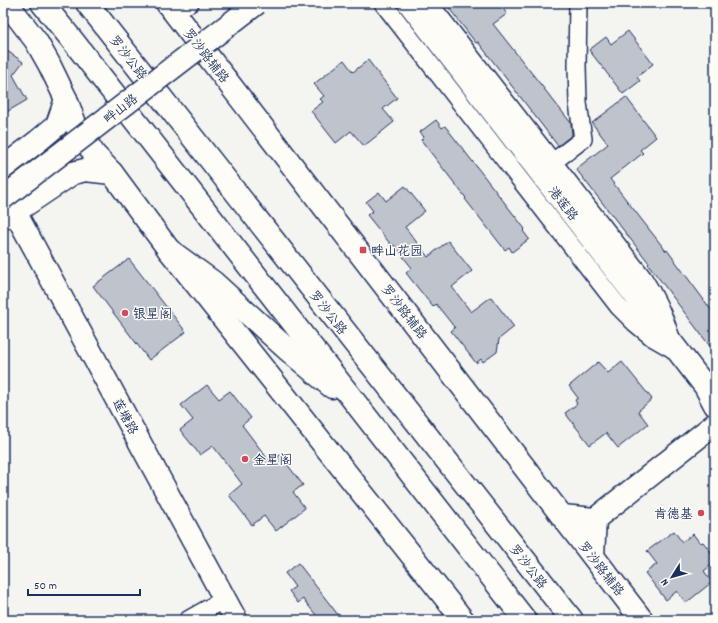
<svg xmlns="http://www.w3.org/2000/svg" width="718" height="623" viewBox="0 0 718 623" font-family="Dekko,'LXGW WenKai TC',sans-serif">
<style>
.building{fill:#bfc3cc;stroke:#1b2f5e}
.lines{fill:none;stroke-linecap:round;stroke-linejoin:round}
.street-casing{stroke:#1b2f5e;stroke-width:20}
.secondary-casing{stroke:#1b2f5e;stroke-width:25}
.primary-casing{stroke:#1b2f5e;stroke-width:25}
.highway-casing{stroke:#1b2f5e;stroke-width:25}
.street{stroke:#fdfcf7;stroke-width:17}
.secondary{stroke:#fdfcf7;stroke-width:22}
.primary{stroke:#fdfcf7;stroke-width:22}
.highway{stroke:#fdfcf7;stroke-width:22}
.secondary-bridge-casing{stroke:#1b2f5e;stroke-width:25;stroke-linecap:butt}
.secondary-bridge{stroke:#fdfcf7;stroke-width:22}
.poi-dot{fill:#d1495b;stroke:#fdfcf7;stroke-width:1.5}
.labels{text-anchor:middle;stroke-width:3;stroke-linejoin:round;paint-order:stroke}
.street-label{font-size:13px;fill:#1b2f5e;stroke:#fdfcf7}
.poi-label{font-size:13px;fill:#1b2f5e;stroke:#fdfcf7;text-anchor:start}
</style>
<rect width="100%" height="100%" fill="#f4f4f1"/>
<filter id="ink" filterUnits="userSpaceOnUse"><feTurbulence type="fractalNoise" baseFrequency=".025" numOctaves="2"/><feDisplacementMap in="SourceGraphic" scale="8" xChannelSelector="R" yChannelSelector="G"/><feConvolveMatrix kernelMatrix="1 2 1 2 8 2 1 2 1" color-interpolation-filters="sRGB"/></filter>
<g filter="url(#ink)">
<g class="building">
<path d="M445,3H499L507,14L493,24L571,123L572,135L558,146L478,42L476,43Z"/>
<path d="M628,31L653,64L637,77L640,81L623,94L589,50L606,37L611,44Z"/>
<path d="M3,48L23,62L13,75L27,100L3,114Z"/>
<path d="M344,60L353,72L368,60L397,98L383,109L394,122L364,146L351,131L336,143L311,111L323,102L320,99L324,96L314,84Z"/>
<path d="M626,97L656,137L640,150L643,153L610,179L666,251L667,250L715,315V353L648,264L649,263L576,169L608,144L592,123Z"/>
<path d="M436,120L442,128L445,126L525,229L523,231L529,239L512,252L509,247L505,250L465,199L466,198L421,140L424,137L420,132Z"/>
<path d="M405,186L425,211L405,227L428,257L448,241L472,271L452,287L471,312L491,297L514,327L499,339L497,352L483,362L481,359L476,363L451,331L455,328L436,304L433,307L406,273L412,268L394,245L392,246L367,215L373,211L366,202L379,192L386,201Z"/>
<path d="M129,259L186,332L149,360L93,286Z"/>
<path d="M598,362L608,373L622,362L652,399L638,411L648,424L618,448L606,433L590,445L565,413L577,404L575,400L578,398L569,386Z"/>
<path d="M207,385L219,399L230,391L251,418L242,425L270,462L280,455L303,485L293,492L305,508L276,531L264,516L252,525L229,495L242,484L213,446L200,455L180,430L193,420L181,405Z"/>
<path d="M674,531L682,542L693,534L700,543L703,542L715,557V562L704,571L712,582L686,603L677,591L666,600L645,573L657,564L647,551Z"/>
<path d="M298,563L342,620H320L303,599L298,603L289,591L295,587L285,573Z"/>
</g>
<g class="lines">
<g class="street-casing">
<g id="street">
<path d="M383,3L619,307L635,323L652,337L673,349"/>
<path d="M429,3L643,278C656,298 663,313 670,335"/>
<path d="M171,8L180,7L190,3"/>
<path d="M553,162L583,139L578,103L577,66L578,3"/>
<path d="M188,620L225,599"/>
</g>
</g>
<g class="secondary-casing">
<g id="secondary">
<path d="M409,3L705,386L715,405"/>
<path d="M3,168L38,141L57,125L66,99"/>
<path d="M15,212L236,620"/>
<path d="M3,218L15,212L73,173L85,170L112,173"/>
<path d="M562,516L595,519L715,424"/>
<path d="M593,556L595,519"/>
</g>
</g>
<g class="primary-casing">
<g id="primary">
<path d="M7,3L36,41L49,64L66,99L76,126L94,154L112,173L169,250L463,620"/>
<path d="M167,3L642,620"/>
</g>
</g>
<g class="highway-casing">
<g id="highway">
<path d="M42,3L73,41L525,620"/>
<path d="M87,3L572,620"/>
<path d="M169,250L213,282L288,350L332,387"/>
</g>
</g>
<use href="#street" class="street"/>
<use href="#secondary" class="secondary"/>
<use href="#primary" class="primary"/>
<use href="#highway" class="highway"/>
<g class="secondary-bridge-casing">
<path id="secondary-bridge" d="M3,198L257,3"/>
</g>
<use href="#secondary-bridge" class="secondary-bridge"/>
</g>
</g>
<g class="poi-dot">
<rect x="359" y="246" width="8" height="8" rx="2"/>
<circle cx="125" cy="313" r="4"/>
<circle cx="245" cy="459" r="4"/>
<circle cx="701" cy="513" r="4"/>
</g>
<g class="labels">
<g class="street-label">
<text transform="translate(207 55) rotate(52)" y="5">罗沙路辅路</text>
<text transform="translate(129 57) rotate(52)" y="5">罗沙公路</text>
<text transform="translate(120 108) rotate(-38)" y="5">畔山路</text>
<text transform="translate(564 203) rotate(52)" y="5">港莲路</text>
<text transform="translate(405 311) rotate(52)" y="5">罗沙路辅路</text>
<text transform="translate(329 312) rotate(52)" y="5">罗沙公路</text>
<text transform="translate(126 416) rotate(62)" y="5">莲塘路</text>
<text transform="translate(529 566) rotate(52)" y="5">罗沙公路</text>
<text transform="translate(602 568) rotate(52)" y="5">罗沙路辅路</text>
</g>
<g class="poi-label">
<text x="371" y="255">畔山花园</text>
<text x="133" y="318">银星阁</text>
<text x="253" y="464">金星阁</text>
<text x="693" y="518" text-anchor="end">肯德基</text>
</g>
</g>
<rect width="718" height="623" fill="none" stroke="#fdfcf7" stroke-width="16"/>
<rect x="8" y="8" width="702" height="607" fill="none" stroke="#1b2f5e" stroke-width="1.5" filter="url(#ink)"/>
<g transform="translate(672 577) rotate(233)" stroke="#fdfcf7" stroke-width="3" paint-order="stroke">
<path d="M0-3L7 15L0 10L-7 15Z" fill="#1b2f5e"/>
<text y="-6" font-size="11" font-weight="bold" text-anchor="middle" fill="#1b2f5e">N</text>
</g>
<path d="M28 589v6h112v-6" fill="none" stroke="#1b2f5e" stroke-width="2"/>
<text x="34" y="589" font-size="12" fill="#1b2f5e" stroke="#fdfcf7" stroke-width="3" paint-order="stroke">50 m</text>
</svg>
